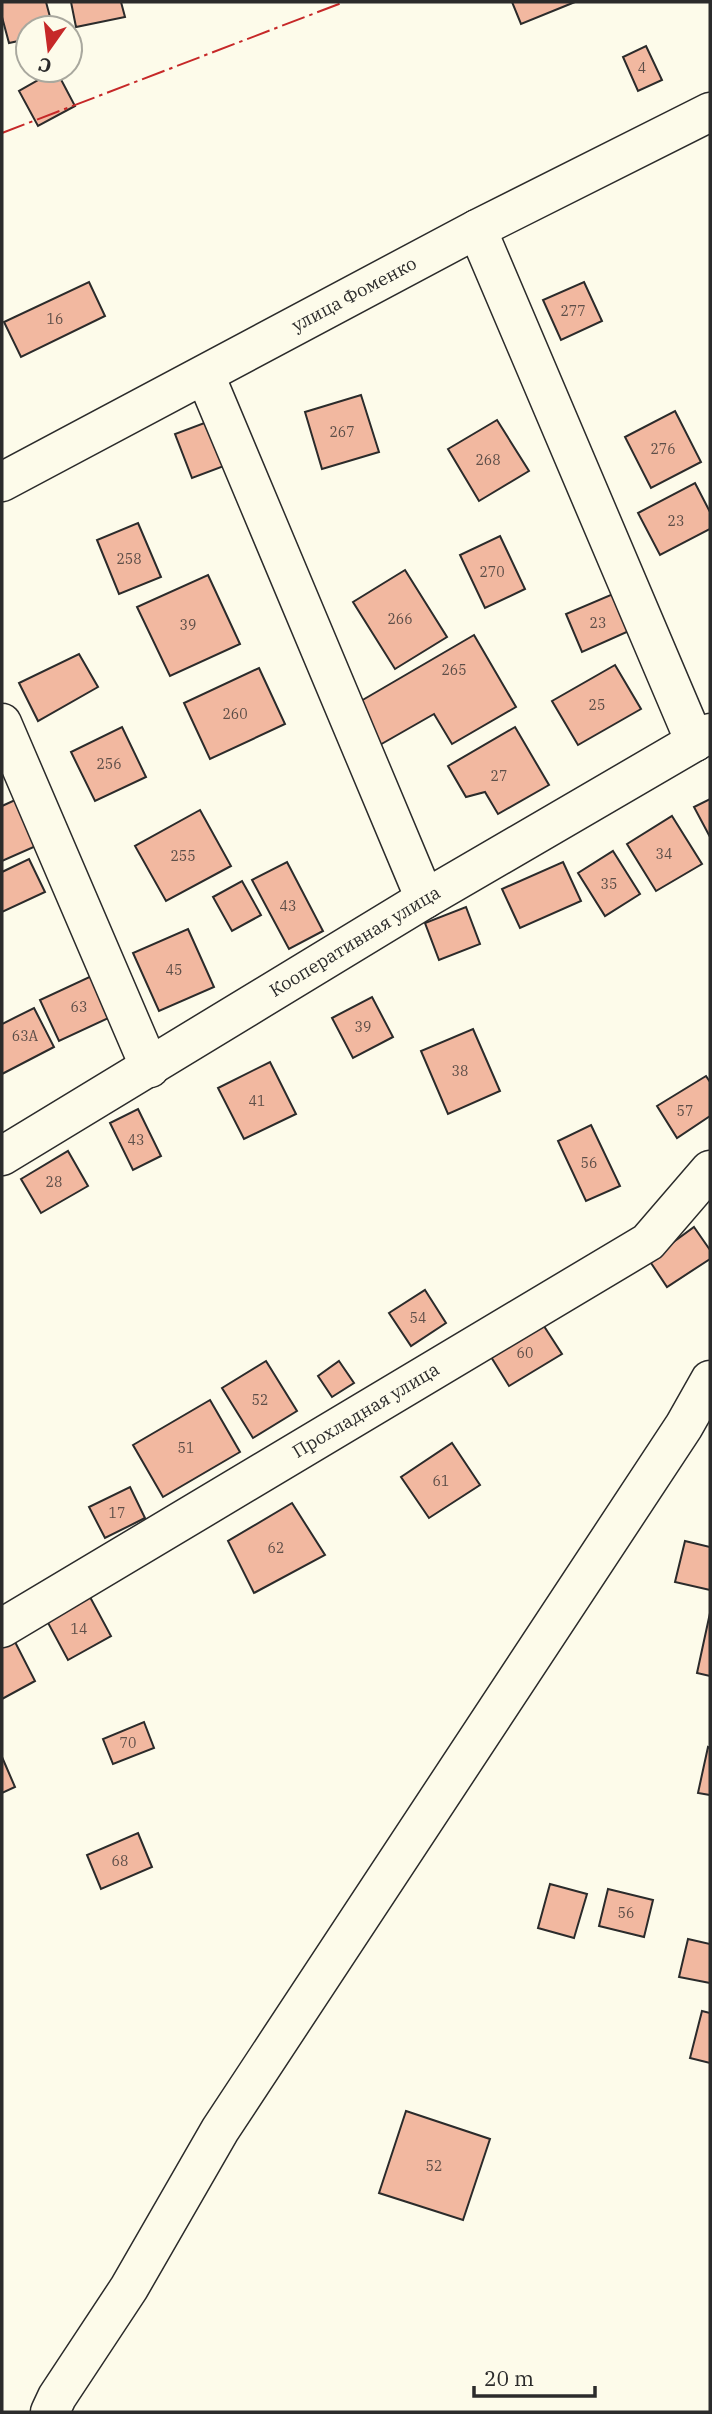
<svg xmlns="http://www.w3.org/2000/svg" width="712" height="2414" viewBox="0 0 712 2414" font-family="'IBM Plex Serif',serif">
<style>
.building{fill:#f2b8a0;stroke:#2b2b2b;stroke-width:2}
.lines{fill:none;stroke-linecap:round;stroke-linejoin:round}
.minor-casing{stroke:#2b2b2b;stroke-width:41}
.minor{stroke:#fdfbea;stroke-width:38}
.power{stroke:#c62828;stroke-width:2;stroke-dasharray:24 5 3.5 5;stroke-linecap:butt}
.labels{text-anchor:middle;stroke-width:5;stroke-linejoin:round;paint-order:stroke}
.number-label{font-size:14px;fill:#5d4e48}
.street-label{font-size:18px;fill:#2b2b2b;stroke:#fdfbea}
</style>
<rect width="100%" height="100%" fill="#fdfbea"/>
<g class="building">
<path d="M2,2H46L53,28H28V39L9,43L2,17Z"/>
<path d="M71,2H121L125,17L76,27Z"/>
<path d="M512,2H575L521,24Z"/>
<path d="M646,46L662,80L638,91L623,57Z"/>
<path d="M56,70L75,106L38,126L19,91Z"/>
<path d="M89,282L105,316L21,357L4,322Z"/>
<path d="M584,282L602,321L561,340L543,300Z"/>
<path d="M361,395L379,452L322,469L305,412Z"/>
<path d="M675,411L701,462L651,488L625,437Z"/>
<path d="M497,420L529,471L479,501L448,449Z"/>
<path d="M207,422L224,466L192,478L175,434Z"/>
<path d="M695,483L710,512V529L660,555L638,513Z"/>
<path d="M138,523L161,577L119,594L97,540Z"/>
<path d="M500,536L525,589L485,608L460,555Z"/>
<path d="M405,570L447,637L395,669L353,602Z"/>
<path d="M208,575L240,644L170,676L137,607Z"/>
<path d="M613,594L629,631L582,652L566,614Z"/>
<path d="M474,635L516,707L452,744L434,714L378,746L354,705Z"/>
<path d="M79,654L98,687L38,721L19,683Z"/>
<path d="M615,665L641,709L578,745L552,701Z"/>
<path d="M259,668L285,724L210,759L184,703Z"/>
<path d="M122,727L146,777L95,801L71,752Z"/>
<path d="M515,727L549,785L498,814L485,792L466,797L448,766Z"/>
<path d="M710,799V837L694,807Z"/>
<path d="M15,800L36,846L2,861V806Z"/>
<path d="M200,810L231,866L166,901L135,846Z"/>
<path d="M672,816L702,864L656,891L627,844Z"/>
<path d="M613,851L640,894L605,916L578,873Z"/>
<path d="M29,859L45,892L2,912V872Z"/>
<path d="M287,862L323,931L289,949L252,880Z"/>
<path d="M563,862L581,901L520,928L502,889Z"/>
<path d="M242,881L261,915L232,931L213,897Z"/>
<path d="M466,907L480,944L439,960L425,923Z"/>
<path d="M188,929L214,987L159,1011L133,953Z"/>
<path d="M98,973L117,1014L59,1041L40,1000Z"/>
<path d="M372,997L393,1037L353,1058L332,1018Z"/>
<path d="M34,1008L54,1047L2,1074V1024Z"/>
<path d="M473,1029L500,1091L448,1114L421,1051Z"/>
<path d="M270,1062L296,1114L244,1139L218,1088Z"/>
<path d="M706,1076L710,1082V1116L677,1138L657,1106Z"/>
<path d="M138,1109L161,1156L133,1170L110,1123Z"/>
<path d="M591,1125L620,1186L586,1201L558,1141Z"/>
<path d="M68,1151L88,1186L41,1213L21,1179Z"/>
<path d="M694,1227L710,1250V1259L667,1287L649,1260Z"/>
<path d="M425,1290L446,1323L411,1346L389,1313Z"/>
<path d="M540,1320L562,1354L509,1386L488,1352Z"/>
<path d="M266,1361L297,1411L253,1438L222,1388Z"/>
<path d="M339,1361L354,1383L332,1397L318,1376Z"/>
<path d="M210,1400L240,1452L163,1497L133,1445Z"/>
<path d="M452,1443L480,1485L429,1518L401,1477Z"/>
<path d="M130,1487L145,1518L105,1538L89,1507Z"/>
<path d="M292,1503L325,1555L254,1593L228,1541Z"/>
<path d="M685,1541L710,1547V1590L675,1582Z"/>
<path d="M90,1597L111,1636L68,1660L47,1621Z"/>
<path d="M710,1613V1676L697,1673Z"/>
<path d="M13,1638L35,1681L2,1699V1644Z"/>
<path d="M144,1722L154,1748L113,1764L103,1739Z"/>
<path d="M708,1747L710,1748V1795L698,1793Z"/>
<path d="M2,1757L15,1787L2,1793Z"/>
<path d="M138,1833L152,1867L101,1889L87,1855Z"/>
<path d="M550,1884L587,1894L574,1938L538,1928Z"/>
<path d="M608,1889L653,1900L644,1937L599,1926Z"/>
<path d="M688,1939L710,1944V1983L679,1977Z"/>
<path d="M702,2011L710,2013V2063L690,2058Z"/>
<path d="M406,2111L490,2139L463,2220L379,2193Z"/>
</g>
<g class="lines">
<g class="minor-casing">
<g id="minor">
<path d="M477,229L695,742"/>
<path d="M205,375L425,899"/>
<path id="s1" d="M2,482L477,229L710,112"/>
<path d="M2,723L150,1068"/>
<path id="s2" d="M2,1156L425,899L710,733"/>
<path id="s3" d="M2,1628L648,1242L710,1170"/>
<path d="M50,2412L57,2397L129,2288L220,2130L684,1426L710,1380"/>
</g>
</g>
<use href="#minor" class="minor"/>
<path class="power" d="M2,133L344,2"/>
</g>
<g class="labels">
<g class="number-label">
<text x="642" y="73">4</text>
<text x="573" y="316">277</text>
<text x="55" y="324">16</text>
<text x="342" y="437">267</text>
<text x="663" y="454">276</text>
<text x="488" y="465">268</text>
<text x="676" y="526">23</text>
<text x="129" y="564">258</text>
<text x="492" y="577">270</text>
<text x="400" y="624">266</text>
<text x="598" y="628">23</text>
<text x="188" y="630">39</text>
<text x="454" y="675">265</text>
<text x="597" y="710">25</text>
<text x="235" y="719">260</text>
<text x="109" y="769">256</text>
<text x="499" y="781">27</text>
<text x="664" y="859">34</text>
<text x="183" y="861">255</text>
<text x="609" y="889">35</text>
<text x="288" y="911">43</text>
<text x="174" y="975">45</text>
<text x="79" y="1012">63</text>
<text x="363" y="1032">39</text>
<text x="25" y="1041">63А</text>
<text x="460" y="1076">38</text>
<text x="257" y="1106">41</text>
<text x="685" y="1116">57</text>
<text x="136" y="1145">43</text>
<text x="589" y="1168">56</text>
<text x="54" y="1187">28</text>
<text x="418" y="1323">54</text>
<text x="525" y="1358">60</text>
<text x="260" y="1405">52</text>
<text x="186" y="1453">51</text>
<text x="441" y="1486">61</text>
<text x="117" y="1518">17</text>
<text x="276" y="1553">62</text>
<text x="79" y="1634">14</text>
<text x="128" y="1748">70</text>
<text x="120" y="1866">68</text>
<text x="626" y="1918">56</text>
<text x="434" y="2171">52</text>
</g>
<g class="street-label">
<text dy="6" stroke="none"><textPath href="#s1" startOffset="399">улица Фоменко</textPath></text>
<text dy="6" stroke="none"><textPath href="#s2" startOffset="413">Кооперативная улица</textPath></text>
<text dy="6" stroke="none"><textPath href="#s3" startOffset="424">Прохладная улица</textPath></text>
</g>
</g>
<rect width="712" height="2414" fill="none" stroke="#2b2b2b" stroke-width="7"/>
<g transform="translate(49 49) rotate(194)"><circle r="33" fill="#fdfbea" stroke="#a9a89e" stroke-width="2"/>
<path d="M0-5L12 26L0 18L-12 26Z" fill="#c62828"/>
<text y="-10" font-size="19" font-weight="bold" text-anchor="middle" fill="#2b2b2b">С</text>
</g>
<path d="M474 2386v10h121v-10" fill="none" stroke="#2b2b2b" stroke-width="3.5"/>
<text x="484" y="2386" font-size="21" fill="#2b2b2b" stroke="#fdfbea" stroke-width="5" paint-order="stroke">20 m</text>
</svg>
